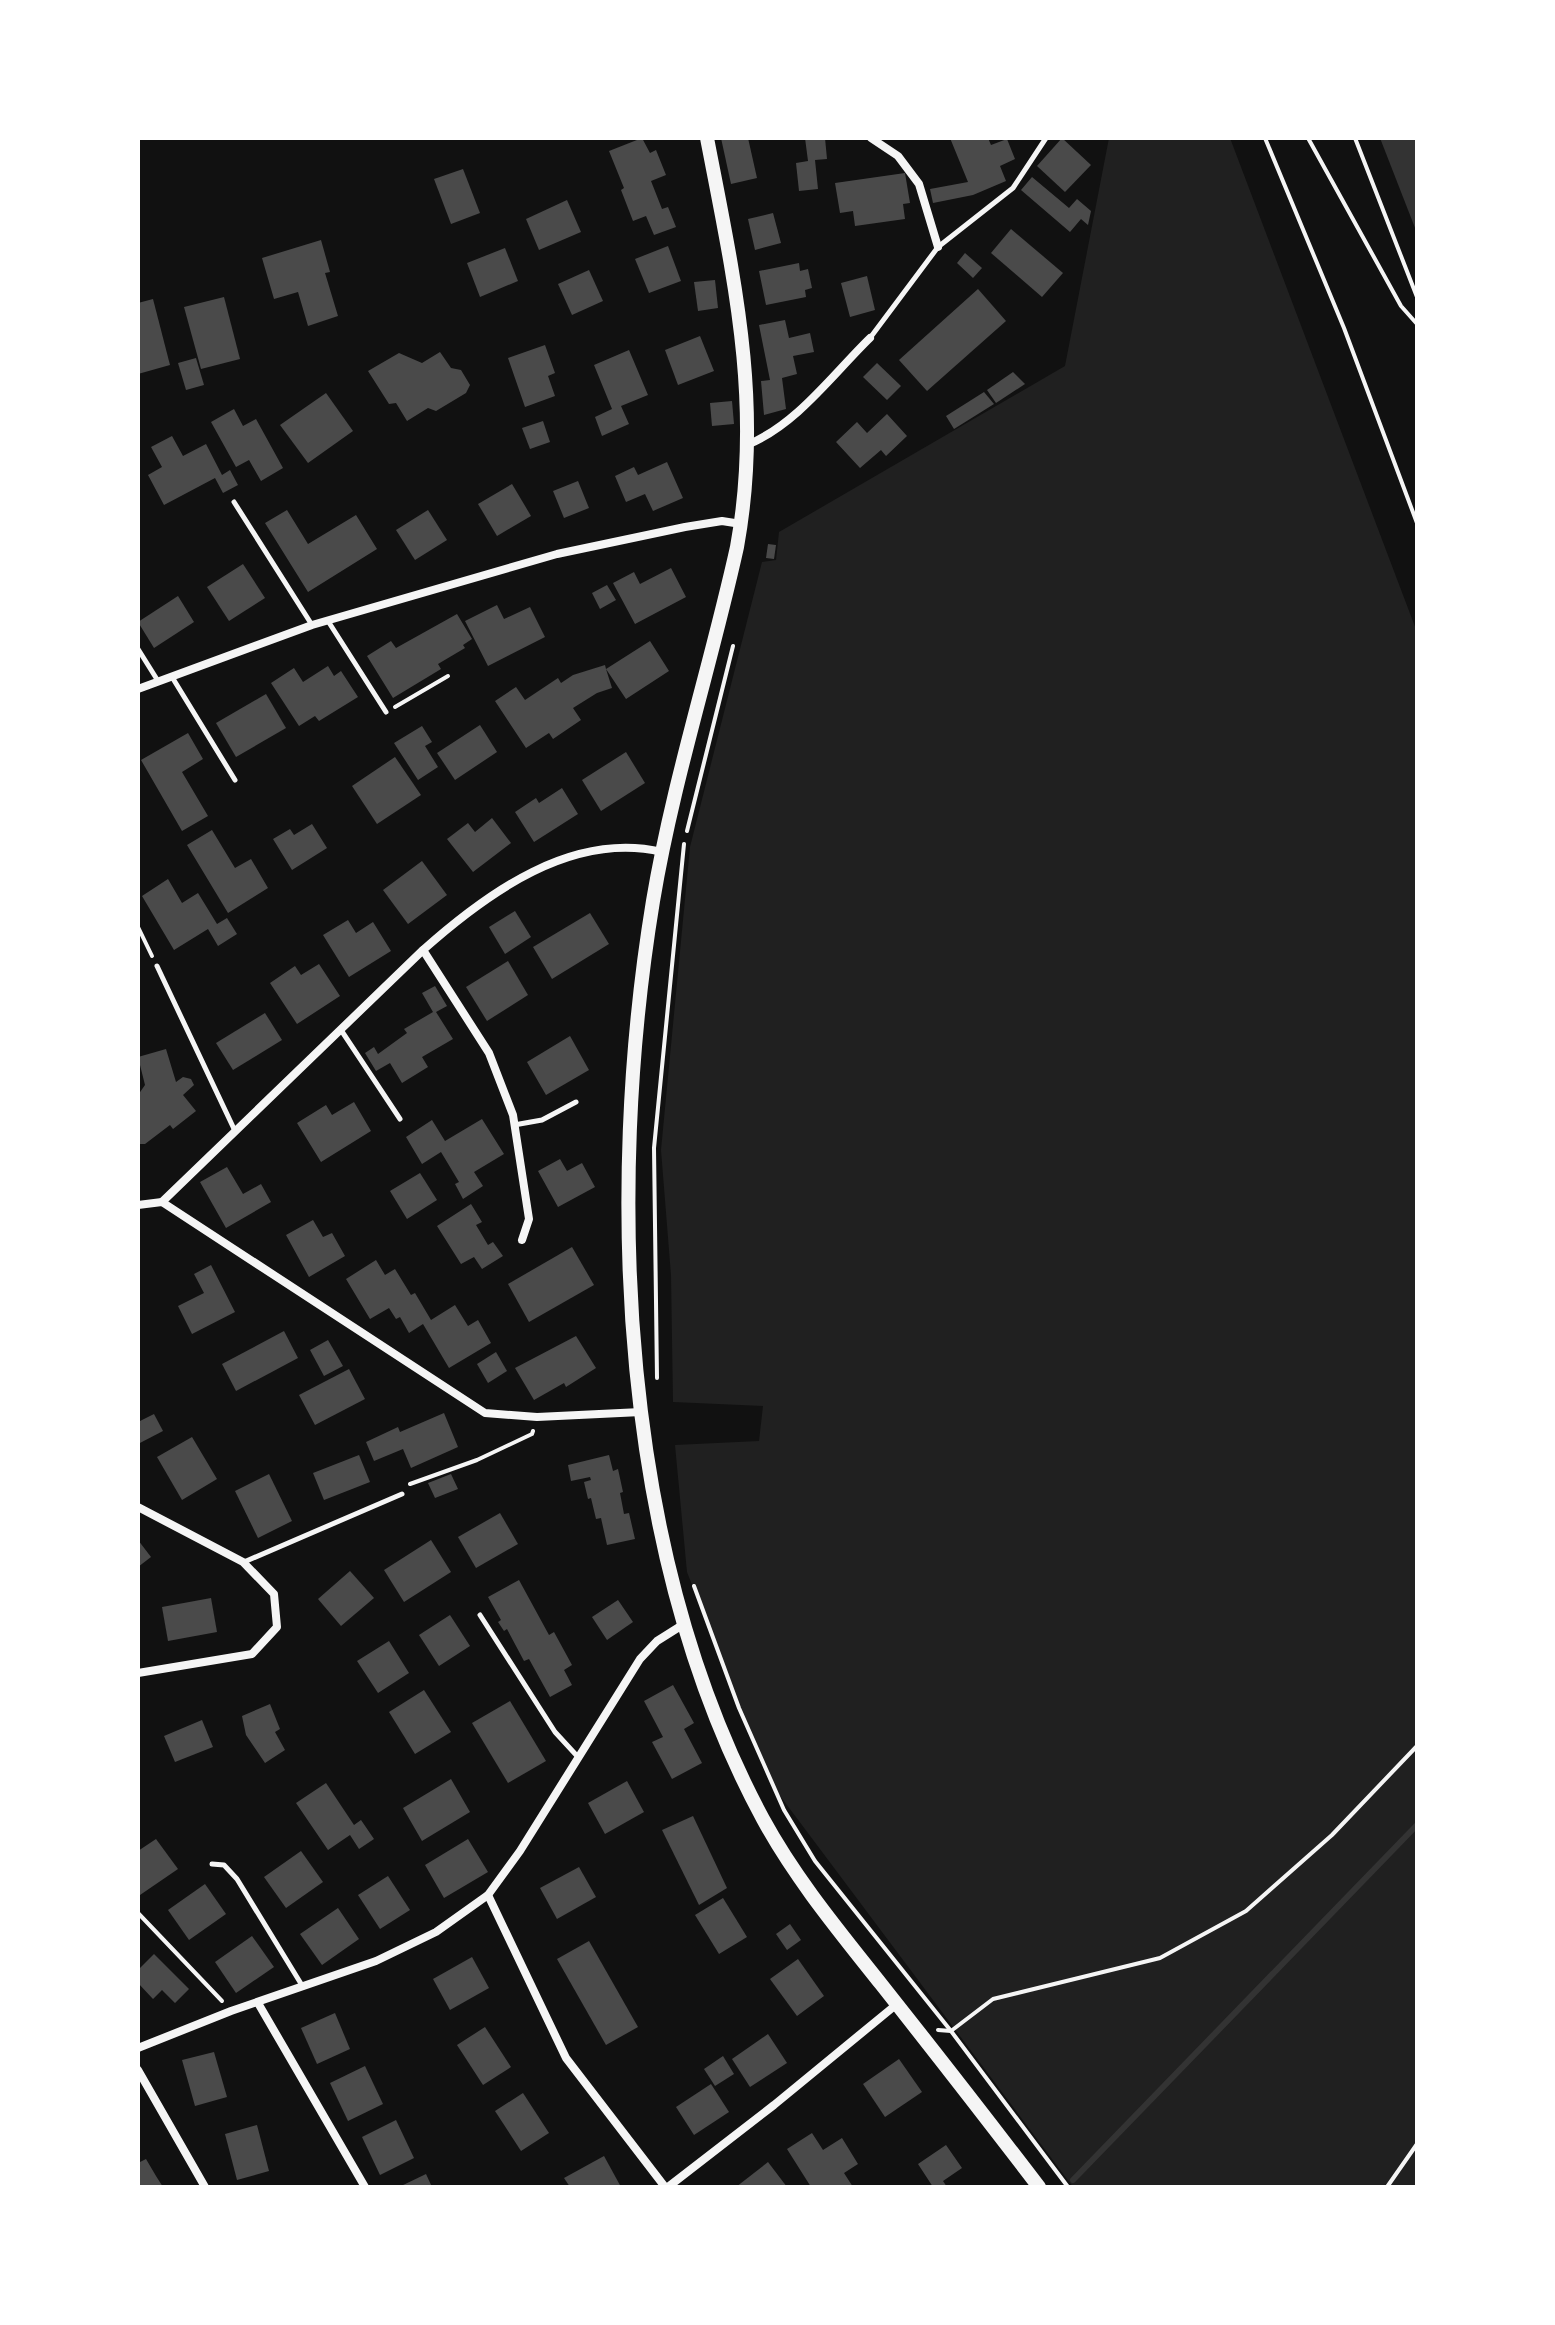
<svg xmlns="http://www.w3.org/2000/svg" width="1555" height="2325" viewBox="0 0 1555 2325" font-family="Montserrat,sans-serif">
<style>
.green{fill:#202020}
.water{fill:#333}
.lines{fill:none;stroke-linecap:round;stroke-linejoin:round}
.stream{stroke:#333;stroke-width:6}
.building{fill:#4a4a4a}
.path{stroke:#f5f5f5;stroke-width:4}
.service{stroke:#f5f5f5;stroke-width:5}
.minor{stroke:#f5f5f5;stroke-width:8}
.secondary{stroke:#f5f5f5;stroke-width:14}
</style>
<rect width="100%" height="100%" fill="#111"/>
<path class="green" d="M1109,138H1230L1417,632V2187H1073L769,1781L687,1572L675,1445L759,1441L763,1406L673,1402L671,1275L661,1150L690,847L762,562L776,560L779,532L1065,366Z"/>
<path class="water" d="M1380,138H1417V233Z"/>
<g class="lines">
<path class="stream" d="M1073,2180L1417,1825"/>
</g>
<g class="building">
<path d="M642,138L650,153L656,150L666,175L651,181L662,209L668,207L676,227L654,235L646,216L633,221L621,190L624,188L609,151Z"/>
<path d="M721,138H748L757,178L731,184Z"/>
<path d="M805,138H825L827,159L815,160L818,189L799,191L796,163L808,161Z"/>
<path d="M950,138H988L991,145L1007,139L1015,159L1000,166L1006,181L973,195L933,203L930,189L968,182Z"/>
<path d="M1062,138L1091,165L1065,192L1037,166Z"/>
<path d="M463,169L480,213L451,224L434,179Z"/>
<path d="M905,173L910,203L903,204L905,219L855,226L853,211L840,213L835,183Z"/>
<path d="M1032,177L1069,208L1077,199L1091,211L1088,225L1081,219L1070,232L1021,190Z"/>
<path d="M567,200L581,232L539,250L526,219Z"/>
<path d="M773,213L781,243L755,250L748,219Z"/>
<path d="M1011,229L1063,273L1042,297L991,253Z"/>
<path d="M321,240L330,272L325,273L338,316L308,326L298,292L274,299L262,258Z"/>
<path d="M668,246L681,281L649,293L635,259Z"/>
<path d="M505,248L518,281L480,297L467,263Z"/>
<path d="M965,253L982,268L973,278L957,263Z"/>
<path d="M799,263L800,271L808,269L812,288L805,290L806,297L766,305L759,271Z"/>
<path d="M589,270L603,301L572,315L558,284Z"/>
<path d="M867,276L875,310L850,317L841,283Z"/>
<path d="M715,280L718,308L698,311L694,282Z"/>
<path d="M978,289L1006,321L927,391L899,360Z"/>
<path d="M224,297L240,359L201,369L184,307Z"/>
<path d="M153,299L170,365L138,374V303Z"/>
<path d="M785,320L789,338L810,333L814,352L793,356L797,374L782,378L786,409L764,415L761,381L770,380L759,325Z"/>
<path d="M700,336L714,371L678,385L665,350Z"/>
<path d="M545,345L555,373L548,376L555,396L525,407L508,358Z"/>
<path d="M629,350L648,395L621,406L629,424L602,436L595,417L612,409L594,365Z"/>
<path d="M440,352L451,368L461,370L470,385L466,393L436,411L428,408L407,421L396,403L389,404L368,371L399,353L422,363Z"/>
<path d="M196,358L204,385L186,390L178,363Z"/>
<path d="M877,363L901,386L887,400L863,377Z"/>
<path d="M1013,372L1025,384L996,403L987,390Z"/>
<path d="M984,392L994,404L954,429L946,416Z"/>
<path d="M326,393L353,431L308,463L280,425Z"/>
<path d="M732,401L734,424L712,426L710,403Z"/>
<path d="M234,409L243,426L256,419L283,468L261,481L249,460L236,467L211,422Z"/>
<path d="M887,414L907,436L886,456L881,450L860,468L836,442L857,422L867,433Z"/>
<path d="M543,421L550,442L530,449L522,428Z"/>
<path d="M172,436L183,456L206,444L222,475L230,470L238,485L223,493L215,478L164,505L148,475L162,467L151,447Z"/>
<path d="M667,462L683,498L653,511L645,494L626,502L615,476L634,467L638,475Z"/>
<path d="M578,481L589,508L564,518L553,491Z"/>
<path d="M512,484L531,516L497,536L478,504Z"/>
<path d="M287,510L308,544L356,515L377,549L308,592L265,523Z"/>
<path d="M428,510L447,540L415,560L396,530Z"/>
<path d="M768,544L776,545L774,559L766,558Z"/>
<path d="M243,564L265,598L229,621L207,587Z"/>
<path d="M671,568L686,597L635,624L613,583L634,572L640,584Z"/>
<path d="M607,585L616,600L600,609L592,593Z"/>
<path d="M178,596L194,622L154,648L138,622Z"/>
<path d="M497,605L504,619L530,607L545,637L488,666L465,621Z"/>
<path d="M457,614L472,639L463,645L465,648L438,664L441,669L393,698L367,656L391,641L396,648Z"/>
<path d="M650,641L669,671L626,699L606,669L612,688L597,693L573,708L581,720L553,739L549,733L526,748L495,701L516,687L525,700L558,678L561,683L573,675L605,665L606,669Z"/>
<path d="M328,666L334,676L341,671L358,697L319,721L315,716L299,726L271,683L294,668L303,682Z"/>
<path d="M266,694L286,728L236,757L216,723Z"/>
<path d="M480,725L497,752L455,780L437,753Z"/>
<path d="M422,726L432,742L425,746L438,767L418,780L394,743Z"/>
<path d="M188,733L203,759L182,772L208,816L182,831L141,760Z"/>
<path d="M626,752L645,783L601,811L582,780Z"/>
<path d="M395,757L421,795L377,824L352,786Z"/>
<path d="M562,788L578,814L534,842L515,812L536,798L539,803Z"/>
<path d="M492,818L511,843L473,872L447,839L468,823L475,832Z"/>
<path d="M312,824L327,848L292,870L273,839L290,829L294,835Z"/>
<path d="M212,830L235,868L251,859L268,888L228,913L187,845Z"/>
<path d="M422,861L447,895L408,924L383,890Z"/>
<path d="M168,879L182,903L198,893L217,924L227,918L237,934L218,946L208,929L174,950L142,896Z"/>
<path d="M515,911L531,937L505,954L489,927Z"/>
<path d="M590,913L609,944L552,979L533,947Z"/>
<path d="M348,920L356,933L373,922L391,951L349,977L323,935Z"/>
<path d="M508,961L528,995L487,1021L466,987Z"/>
<path d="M319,964L340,996L297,1024L270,983L295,966L301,975Z"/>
<path d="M435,986L447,1006L436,1012L453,1039L422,1057L428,1067L402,1083L390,1063L376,1071L365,1053L374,1047L378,1054L407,1033L404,1029L433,1012L422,993Z"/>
<path d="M265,1013L282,1040L233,1070L216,1043Z"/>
<path d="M570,1036L589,1070L546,1095L527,1062Z"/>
<path d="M166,1049L176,1082L183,1077L191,1079L194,1085L183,1095L196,1111L173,1129L170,1125L145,1144H138V1095L145,1085L138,1057Z"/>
<path d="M354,1102L371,1131L321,1162L297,1123L326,1105L332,1115Z"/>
<path d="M482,1119L504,1154L474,1172L483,1186L463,1199L455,1184L459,1182L441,1152L422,1164L406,1137L432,1120L445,1141Z"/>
<path d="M560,1159L567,1171L582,1163L595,1187L558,1207L538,1171Z"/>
<path d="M227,1167L243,1194L261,1184L271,1202L226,1228L200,1182Z"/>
<path d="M420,1173L437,1200L407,1219L390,1191Z"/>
<path d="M471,1204L482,1222L476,1225L488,1245L493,1242L503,1256L482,1269L474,1257L461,1264L437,1226Z"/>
<path d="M313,1220L323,1237L332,1233L345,1256L309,1277L286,1235Z"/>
<path d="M572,1247L594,1285L529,1322L508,1284Z"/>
<path d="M376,1260L385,1275L395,1269L411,1295L415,1293L431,1320L455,1305L468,1326L478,1320L491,1343L449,1368L423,1324L409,1333L400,1317L396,1319L389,1308L370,1319L346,1279Z"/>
<path d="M211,1265L235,1312L192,1334L178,1306L204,1293L194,1274Z"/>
<path d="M284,1331L298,1358L236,1391L222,1364Z"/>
<path d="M576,1336L596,1368L566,1387L564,1383L534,1400L515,1368Z"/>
<path d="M328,1340L343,1366L324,1376L310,1350Z"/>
<path d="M496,1352L507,1371L488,1383L477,1364Z"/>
<path d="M349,1369L365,1399L315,1425L299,1395Z"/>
<path d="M444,1413L458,1447L411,1468L403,1449L374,1461L366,1442L398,1427L400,1432Z"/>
<path d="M154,1414L163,1431L138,1444V1422Z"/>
<path d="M192,1437L217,1479L182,1500L157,1457Z"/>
<path d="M359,1455L370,1482L324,1500L313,1473Z"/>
<path d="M609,1455L613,1471L618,1469L623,1492L620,1493L624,1514L629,1513L635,1539L607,1545L601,1518L596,1519L591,1498L588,1499L584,1482L591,1480L590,1477L571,1481L568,1465Z"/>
<path d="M269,1474L292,1521L258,1538L235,1491Z"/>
<path d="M451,1474L458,1489L435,1498L428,1483Z"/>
<path d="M500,1513L518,1544L476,1568L458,1537Z"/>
<path d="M138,1540L151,1557L138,1567Z"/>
<path d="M431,1540L451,1572L404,1602L384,1570Z"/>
<path d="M350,1571L374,1598L341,1626L318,1599Z"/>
<path d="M519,1580L549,1635L554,1632L572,1665L564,1670L572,1685L550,1697L529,1659L524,1661L507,1629L504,1631L498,1622L501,1620L488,1597Z"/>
<path d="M211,1598L217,1632L168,1641L162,1607Z"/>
<path d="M618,1600L633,1622L607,1640L592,1617Z"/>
<path d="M450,1615L470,1646L439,1666L419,1635Z"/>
<path d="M389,1641L409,1673L378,1693L357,1661Z"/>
<path d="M673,1685L694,1723L684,1729L702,1763L672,1779L652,1742L663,1737L644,1701Z"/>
<path d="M424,1690L451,1732L415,1754L389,1712Z"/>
<path d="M510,1701L546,1761L508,1783L472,1723Z"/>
<path d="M270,1704L280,1729L275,1732L285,1750L265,1763L246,1735L242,1716Z"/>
<path d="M202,1720L213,1747L175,1762L164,1736Z"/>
<path d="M451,1779L470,1812L422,1841L403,1808Z"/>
<path d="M627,1781L644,1812L605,1834L588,1803Z"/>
<path d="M326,1783L354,1825L361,1820L374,1839L359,1849L350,1835L328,1850L296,1803Z"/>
<path d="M693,1816L727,1888L699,1905L662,1830Z"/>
<path d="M156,1839L178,1869L140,1895L138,1892V1851Z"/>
<path d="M468,1839L488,1872L444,1898L425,1865Z"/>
<path d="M301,1851L323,1882L286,1908L264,1877Z"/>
<path d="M579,1867L596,1897L557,1919L540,1888Z"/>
<path d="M388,1876L410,1910L380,1929L358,1895Z"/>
<path d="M205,1884L226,1914L189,1940L168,1910Z"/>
<path d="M723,1898L747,1937L719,1954L695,1915Z"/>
<path d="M338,1908L359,1939L322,1965L300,1934Z"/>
<path d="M790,1924L801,1940L787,1950L776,1934Z"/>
<path d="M252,1936L274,1967L236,1993L215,1962Z"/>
<path d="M589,1941L638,2027L606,2045L557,1959Z"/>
<path d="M154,1954L189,1989L175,2003L162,1990L153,1999L138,1983V1970Z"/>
<path d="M472,1957L489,1988L450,2010L433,1979Z"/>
<path d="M798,1959L824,1996L797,2016L770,1979Z"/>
<path d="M335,2013L350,2049L317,2064L301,2028Z"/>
<path d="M485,2027L511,2067L483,2085L457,2045Z"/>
<path d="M768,2034L787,2063L750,2087L732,2059Z"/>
<path d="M214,2052L227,2097L195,2106L182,2060Z"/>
<path d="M723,2056L734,2074L715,2086L704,2069Z"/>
<path d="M899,2059L922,2092L885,2117L863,2084Z"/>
<path d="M365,2066L383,2104L348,2121L330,2083Z"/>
<path d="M711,2084L729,2112L694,2135L676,2107Z"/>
<path d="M523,2093L549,2133L521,2151L495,2111Z"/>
<path d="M396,2120L414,2158L380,2175L362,2137Z"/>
<path d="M257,2125L269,2171L237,2180L225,2134Z"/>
<path d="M812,2133L823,2150L842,2138L858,2164L844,2173L853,2187H823L822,2185L811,2187L787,2149Z"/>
<path d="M946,2145L962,2168L943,2181L947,2187H933L918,2164Z"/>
<path d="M604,2156L621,2187H570L564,2178Z"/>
<path d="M146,2159L156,2176L163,2187H138V2163Z"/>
<path d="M768,2162L787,2187H736Z"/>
<path d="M426,2174L432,2187H399Z"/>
</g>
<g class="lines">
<g class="path">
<path d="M1265,138L1344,328L1417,523"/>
<path d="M1308,138L1401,306L1417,324"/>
<path d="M1355,138L1417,297"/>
<path d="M395,707L448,676"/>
<path d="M687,831L733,646"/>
<path d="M138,927L152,956"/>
<path d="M657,1378L654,1148L684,844"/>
<path d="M410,1484L477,1460L532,1434L533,1431"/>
<path d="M694,1586L739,1708L784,1810L815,1861L951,2031L1068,2187"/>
<path d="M138,1913L222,2001"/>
<path d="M938,2030L951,2031L993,1999L1160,1958L1246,1911L1332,1835L1417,1746"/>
<path d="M1387,2187L1417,2144"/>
</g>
<g class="service">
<path d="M870,338L938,247L1013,188L1046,138"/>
<path d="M234,502L312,625"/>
<path d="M328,621L386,712"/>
<path d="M138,649L158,681"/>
<path d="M172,677L235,780"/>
<path d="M157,966L235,1131"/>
<path d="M341,1030L400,1119"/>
<path d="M514,1125L542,1120L576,1102"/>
<path d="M244,1562L402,1494"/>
<path d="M480,1615L555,1732L578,1757"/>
<path d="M212,1864L224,1865L237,1879L303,1987"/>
</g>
<g class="minor">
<path d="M871,138L898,156L919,184L938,247"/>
<path d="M749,444C797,424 833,374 870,338"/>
<path d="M138,689L312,625L557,554L685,527L722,521L741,524"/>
<path d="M423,950L489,1053L513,1115L529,1219L522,1240"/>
<path d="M162,1202L423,950C487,893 572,831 662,852"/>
<path d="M138,1205L162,1202L485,1413L537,1417L641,1412"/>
<path d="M138,1507L243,1562L274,1594L277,1627L252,1654L138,1673"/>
<path d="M488,1895L566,2058L665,2187"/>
<path d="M258,2003L365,2187"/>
<path d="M138,2048L231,2011L376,1961L436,1932L488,1895L520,1851L640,1659L657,1641L684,1624"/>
<path d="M138,2070L205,2187"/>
<path d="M668,2187L774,2105L897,2004"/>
</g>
<path class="secondary" d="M707,138C734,278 763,404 737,547C711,665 673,781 653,901C605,1193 620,1554 763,1819C795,1878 839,1931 881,1984C934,2051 987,2119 1039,2187"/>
</g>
<rect width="1555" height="2325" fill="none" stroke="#ffffff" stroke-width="280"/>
</svg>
